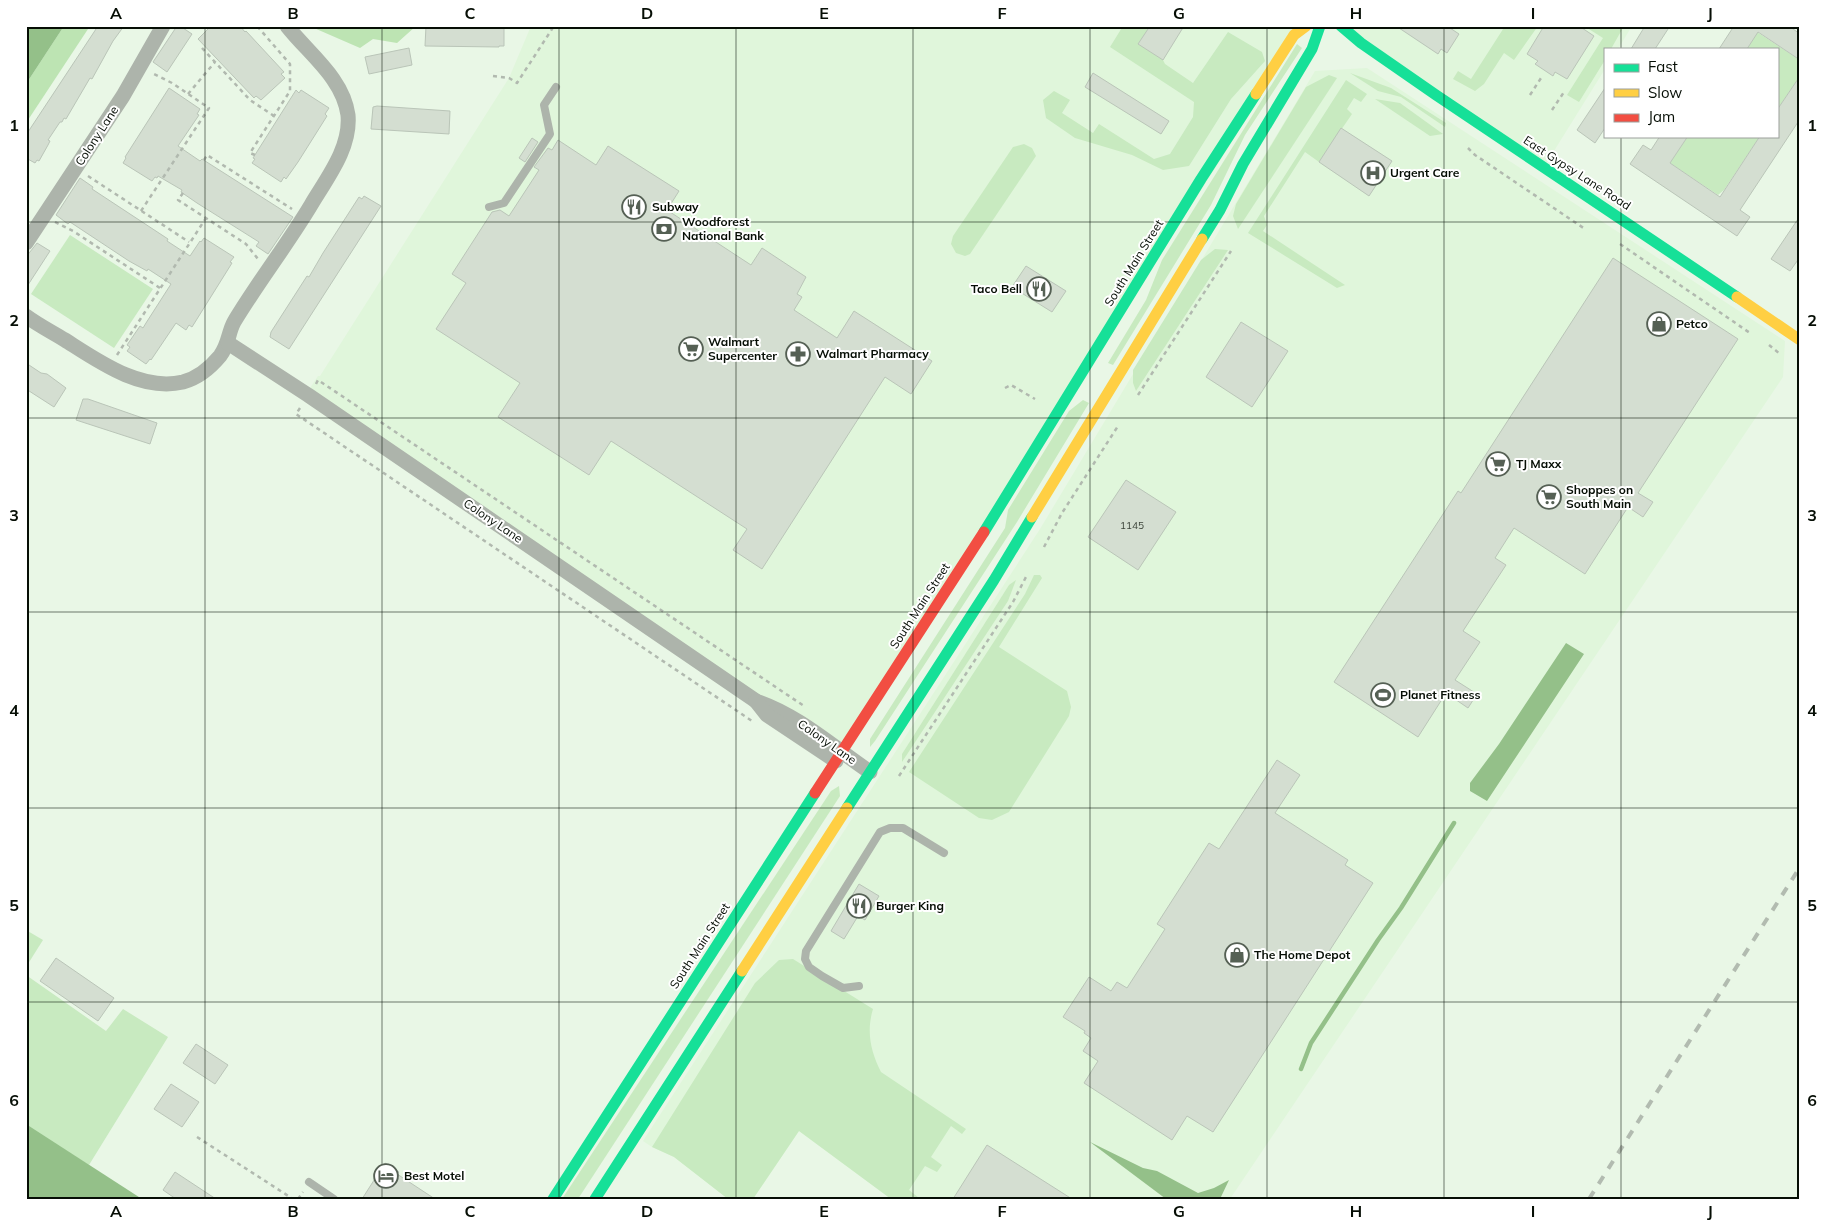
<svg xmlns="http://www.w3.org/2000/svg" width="1826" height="1225" viewBox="0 0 1826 1225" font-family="Mulish,sans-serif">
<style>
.built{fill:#e0f6db}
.green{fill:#c8eac0}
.forest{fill:#bde4b3}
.water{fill:#94c089}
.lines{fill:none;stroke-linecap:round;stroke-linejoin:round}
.stream{stroke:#94c089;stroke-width:4.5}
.building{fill:#d4ded1;stroke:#bac5b8}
.path{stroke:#b1b9af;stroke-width:2.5;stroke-dasharray:4 4;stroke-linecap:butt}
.lane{stroke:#adb4ab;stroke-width:8}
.street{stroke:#adb4ab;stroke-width:15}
.fast{stroke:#16e098;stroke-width:11}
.slow{stroke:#ffcf43;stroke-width:11}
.jam{stroke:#f24e42;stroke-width:11}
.rail{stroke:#b2bbb0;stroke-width:4;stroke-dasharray:9 9;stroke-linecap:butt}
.grid{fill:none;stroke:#060e05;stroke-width:1;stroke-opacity:0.55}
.labels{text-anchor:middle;stroke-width:4;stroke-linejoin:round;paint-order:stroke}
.number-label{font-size:10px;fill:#3a4238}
.street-label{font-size:12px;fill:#060e05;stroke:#fff}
.poi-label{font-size:12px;font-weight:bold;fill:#060e05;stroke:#fff;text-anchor:start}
.neatline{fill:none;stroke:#060e05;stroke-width:2}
.grid-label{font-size:16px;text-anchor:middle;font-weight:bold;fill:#060e05}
</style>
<rect width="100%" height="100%" fill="#e9f7e6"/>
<g class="built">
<path d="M531,26H1306L842,753L306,394L318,376H320L509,78Z"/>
<path d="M1341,26H1632L1618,49H1605V69L1544,167Z"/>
<path d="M1367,68L1785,341L1783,377L1230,1199H891L799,1131L753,1199H728L674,1157L652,1147L643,1141L1040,529L1315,71Z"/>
</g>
<g class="green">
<path d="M1123,26H1150L1139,44L1163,60L1165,64L1193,83L1228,32L1262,52L1265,61L1231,99L1189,166L1163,170L1132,155L1075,138L1046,118L1043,100L1054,91L1070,100L1062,113L1093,133L1099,124L1154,159L1170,154L1193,117L1194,102L1110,47Z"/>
<path d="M1505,26H1538L1514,60L1504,53L1484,84L1475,91L1453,79L1458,71L1471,79Z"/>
<path d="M1584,26H1624L1611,49H1605V60L1579,102L1567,95L1603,38Z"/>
<path d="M1757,32L1800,60V76L1777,110V49H1747Z"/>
<path d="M1297,44L1302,48L1245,135L1211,205L1113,365L1108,363L1146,300L1162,260Z"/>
<path d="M1350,73L1391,88L1446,123L1445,127L1401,97L1378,91Z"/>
<path d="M1329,75L1337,78L1238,229L1233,216L1236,204L1306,87Z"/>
<path d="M1346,80L1367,94L1361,102L1354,98L1347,109L1352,114L1319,162L1305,152L1264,216L1267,225L1263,231L1345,285L1337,288L1248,233Z"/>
<path d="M1375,99L1400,103L1443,134L1430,136Z"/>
<path d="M1688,136H1760L1724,190L1718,195L1670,163Z"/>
<path d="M1024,144L1032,148L1036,156L970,254L965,256L956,253L951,244L953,236L1013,147Z"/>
<path d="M70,235L153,289L114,348L31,294Z"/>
<path d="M1215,249L1228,250L1136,391L1133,383V370L1201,260Z"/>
<path d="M1083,400L1089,403L1017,522L875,741L870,747V739L1005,528L1008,510L1069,411Z"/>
<path d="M1034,575H1040L1042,578L999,647L1067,691L1071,707L1069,716L1009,812L992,820L979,818L909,772L1025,594Z"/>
<path d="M1016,580L1008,601L902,762V754L1009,585Z"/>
<path d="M839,786L840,796L578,1199H562L831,791Z"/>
<path d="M26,930L43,940L26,967Z"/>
<path d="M793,959L873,1009C866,1032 871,1052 881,1072L966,1129L962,1134L951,1126L931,1157L942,1165L937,1172L925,1166L909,1190L919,1198L918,1199H891L799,1131L753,1199H728L674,1157L652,1147L755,983L779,960Z"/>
<path d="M26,975L106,1031L123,1009L168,1037L89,1165L26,1126Z"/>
</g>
<g class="forest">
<path d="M64,26H90L26,123V84Z"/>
<path d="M315,26H416L397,43L373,39L360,48L314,28Z"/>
</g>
<g class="water">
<path d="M26,26H64L26,84Z"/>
<path d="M1566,643L1584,654L1487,801L1470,791V783L1499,744Z"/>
<path d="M26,1126H29L142,1199H26Z"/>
<path d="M1090,1142L1143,1168L1157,1171L1198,1193L1214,1188L1229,1180L1220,1199H1166Z"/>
</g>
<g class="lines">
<path class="stream" d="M1301,1069L1311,1043L1378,940L1401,908L1454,823"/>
</g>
<g class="building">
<path d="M98,26H124L113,41L92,79L90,78L66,119L64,118L62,122H60L48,140L50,141L48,145L39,161L37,160L35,163L26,158V135Z"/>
<path d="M177,26H180L192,34L167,72L153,62Z"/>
<path d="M211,26H240L245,32L246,31L284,72L281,74L285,78L261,100L256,96L254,98L198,39Z"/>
<path d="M426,26H504V46H499V47L425,46Z"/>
<path d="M1150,26H1184L1163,60L1138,44Z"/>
<path d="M1396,26H1447L1459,34L1447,53L1441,49L1438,54Z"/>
<path d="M1544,26H1579L1594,36L1567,79L1555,72L1553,76L1535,64L1538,61L1527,54Z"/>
<path d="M1645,26H1670L1655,49H1631Z"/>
<path d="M1734,26H1789L1800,34V60L1758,32L1747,49H1719Z"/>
<path d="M409,48L412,65L369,74L365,57Z"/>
<path d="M1093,73L1169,121L1161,134L1085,87Z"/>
<path d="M1800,76V119L1740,210L1750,217L1737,236L1630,164L1643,145L1651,150L1660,136H1688L1670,163L1720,197L1760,136H1777V110Z"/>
<path d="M169,88L200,109L197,114L199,115L178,146L200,161L202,159L293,217L268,254L256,246L259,242L197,203L181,192L182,190L158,176L157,178L155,177L152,181L123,163L126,158L125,157Z"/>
<path d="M1605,88V128L1595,143L1577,130Z"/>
<path d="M296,90L299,93L301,90L329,108L325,114L327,116L298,162L286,179L284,177L281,182L252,163L255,159L253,158Z"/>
<path d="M377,106L450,111L449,134L371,129L373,107Z"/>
<path d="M1341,128L1392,161L1369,196L1319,162Z"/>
<path d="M532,138L538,142L525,162L519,158Z"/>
<path d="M558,140L596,165L608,146L679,191L667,210L751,265L762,248L806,277L797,294L802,297L794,310L837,338L854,311L932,361L911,394L885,377L762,569L733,550L747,529L611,441L589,475L498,417L520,383L436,329L466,283L452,274L492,212L500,210L509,216L539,170L534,167L548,148L552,150Z"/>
<path d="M80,178L93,187L92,189L168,239L167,241L190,256L200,241L201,242L204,238L234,257L230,262L232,263L192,327L189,325L186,330L176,323L151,360L150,359L146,364L127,351L130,347L127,345L140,326L143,328L146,323L171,284L148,269L147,271L129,261L70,222L68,224L56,215Z"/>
<path d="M364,196L381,206L289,349L270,337L271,332L307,276L309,277L323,253L359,197L362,199Z"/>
<path d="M1800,216V257L1790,271L1771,259Z"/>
<path d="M37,243L50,251L26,288V257Z"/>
<path d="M1613,258L1738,339L1638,493L1653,502L1643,517L1628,507L1585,574L1514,528L1495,558L1506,565L1463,631L1480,642L1455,680L1477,694L1468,708L1446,693L1418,737L1334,682L1458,491L1461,493Z"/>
<path d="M1026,266L1066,291L1052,312L1012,287Z"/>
<path d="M1241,322L1288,351L1252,407L1206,377Z"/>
<path d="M26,363L41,373L47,374L66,388L54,407L26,389Z"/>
<path d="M83,399H88L157,423L150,444L76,420Z"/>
<path d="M1126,480L1176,512L1138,570L1088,537Z"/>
<path d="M1277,760L1300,775L1275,813L1348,860L1345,865L1373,883L1213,1132L1187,1116L1172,1140L1084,1083L1098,1061L1083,1051L1091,1038L1084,1033L1085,1031L1063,1017L1089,977L1111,991L1117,982L1127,988L1165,929L1157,924L1209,843L1219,849Z"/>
<path d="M859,884L879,896L865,920L858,916L844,939L831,931Z"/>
<path d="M56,958L114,998L98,1021L40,981Z"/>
<path d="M196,1044L228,1065L215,1084L183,1063Z"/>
<path d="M171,1084L199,1102L182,1127L154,1109Z"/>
<path d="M987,1145L1072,1199H953Z"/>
<path d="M385,1163L399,1172L397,1174L435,1199H362Z"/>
<path d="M175,1172L216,1199H176L163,1190Z"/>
</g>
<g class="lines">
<g class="path">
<path d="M202,48L250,100L274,116"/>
<path d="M493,76L509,78L517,83L554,26"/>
<path d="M188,94L215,62"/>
<path d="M1530,95L1541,78"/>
<path d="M1552,110L1564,92"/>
<path d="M1468,148L1475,155L1585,229"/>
<path d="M255,155L250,153L290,91V64L257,26"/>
<path d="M204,160L207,155L292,209"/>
<path d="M88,176L189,242"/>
<path d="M183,193L178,200L246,244L258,259"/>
<path d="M141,211L209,108L172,83L152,73"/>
<path d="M55,222L73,231L160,288"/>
<path d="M1620,244L1750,333"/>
<path d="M1769,345L1780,354"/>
<path d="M117,355L206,218"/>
<path d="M316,384L318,380L804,706"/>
<path d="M1005,388L1011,385L1035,399"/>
<path d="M1138,395L1231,251"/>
<path d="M300,408L296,414L752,721"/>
<path d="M1044,547L1062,513L1118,426"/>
<path d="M899,776L1013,602L1027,575"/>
<path d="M197,1137L293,1199"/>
<path d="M298,1199L303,1192"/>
</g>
<g class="lane">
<path d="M489,207L504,203L550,134L544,105L556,87"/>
<path d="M859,986L843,988L822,976L809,967L805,959L806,951L880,832L890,828H903L944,853"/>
<path d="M309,1182L334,1199"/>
</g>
<g class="street">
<path d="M26,243L123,96L163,26"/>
<path d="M26,316C38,325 52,332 65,340C98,361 141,392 183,382C198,378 210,368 220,356C229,344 228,333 234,322C258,282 287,245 311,205C327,178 351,148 348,115C343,78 309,54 287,26"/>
<path d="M228,343L308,395L756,701C798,715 833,747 870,772"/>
<path d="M756,701L767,715L836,761"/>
</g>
<g class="fast">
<path d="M1341,26L1361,43L1436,95L1737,297"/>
<path d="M1202,239L1220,210L1243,164L1312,49L1320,26"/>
<path d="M984,532L1201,179L1256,94"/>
<path d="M847,808L994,580L1032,517"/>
<path d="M553,1199L815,793"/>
<path d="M595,1199L742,971"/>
</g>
<g class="slow">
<path d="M1256,94L1294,35L1306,26"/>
<path d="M1737,297L1800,340"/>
<path d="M1032,517L1202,239"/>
<path d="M742,971L847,808"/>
</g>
<path class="jam" d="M815,793L984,532"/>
<path class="rail" d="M1589,1199L1800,867"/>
</g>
<path class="grid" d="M205,26V1199M382,26V1199M559,26V1199M736,26V1199M913,26V1199M1090,26V1199M1267,26V1199M1444,26V1199M1621,26V49M1621,136V1199M26,222H1800M26,418H1800M26,612H1800M26,808H1800M26,1002H1800"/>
<defs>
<g id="hospital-ring" transform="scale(1.25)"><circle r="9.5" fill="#fff" stroke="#556054" stroke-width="1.5"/><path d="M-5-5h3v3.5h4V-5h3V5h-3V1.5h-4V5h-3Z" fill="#556054"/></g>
<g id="restaurant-ring" transform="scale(1.25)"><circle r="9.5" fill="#fff" stroke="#556054" stroke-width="1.5"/><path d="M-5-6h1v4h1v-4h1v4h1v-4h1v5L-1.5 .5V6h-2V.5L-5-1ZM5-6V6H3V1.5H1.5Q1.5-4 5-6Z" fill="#556054"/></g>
<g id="bank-ring" transform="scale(1.25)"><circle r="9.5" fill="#fff" stroke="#556054" stroke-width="1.5"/><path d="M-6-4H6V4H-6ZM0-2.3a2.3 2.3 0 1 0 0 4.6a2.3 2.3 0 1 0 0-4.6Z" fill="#556054"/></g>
<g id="shop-ring" transform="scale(1.25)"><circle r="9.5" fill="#fff" stroke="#556054" stroke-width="1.5"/><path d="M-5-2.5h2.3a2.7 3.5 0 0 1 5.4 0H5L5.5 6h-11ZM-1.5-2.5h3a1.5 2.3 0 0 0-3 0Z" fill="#556054"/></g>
<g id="supermarket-ring" transform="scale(1.25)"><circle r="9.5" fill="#fff" stroke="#556054" stroke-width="1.5"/><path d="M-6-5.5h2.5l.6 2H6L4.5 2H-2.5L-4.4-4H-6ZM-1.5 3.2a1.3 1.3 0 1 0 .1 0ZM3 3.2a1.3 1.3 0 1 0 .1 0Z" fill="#556054"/></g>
<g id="pharmacy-ring" transform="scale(1.25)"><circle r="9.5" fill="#fff" stroke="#556054" stroke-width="1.5"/><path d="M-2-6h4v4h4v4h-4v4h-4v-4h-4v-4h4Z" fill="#556054"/></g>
<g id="stadium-ring" transform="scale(1.25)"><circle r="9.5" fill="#fff" stroke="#556054" stroke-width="1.5"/><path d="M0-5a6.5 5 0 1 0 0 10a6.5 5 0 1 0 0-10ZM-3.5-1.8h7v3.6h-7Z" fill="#556054"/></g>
<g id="hotel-ring" transform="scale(1.25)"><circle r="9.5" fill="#fff" stroke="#556054" stroke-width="1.5"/><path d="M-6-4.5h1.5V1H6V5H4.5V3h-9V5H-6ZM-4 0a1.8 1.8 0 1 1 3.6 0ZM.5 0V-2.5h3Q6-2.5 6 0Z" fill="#556054"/></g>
</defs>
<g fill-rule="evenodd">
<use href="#hospital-ring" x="1373" y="173"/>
<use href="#restaurant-ring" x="634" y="207"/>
<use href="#bank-ring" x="664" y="229"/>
<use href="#restaurant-ring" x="1039" y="289"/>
<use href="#shop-ring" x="1659" y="324"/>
<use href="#supermarket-ring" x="691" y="349"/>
<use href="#pharmacy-ring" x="798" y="354"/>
<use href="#supermarket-ring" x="1498" y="464"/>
<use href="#supermarket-ring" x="1549" y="497"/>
<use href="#stadium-ring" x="1383" y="695"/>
<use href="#restaurant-ring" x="859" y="906"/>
<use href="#shop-ring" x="1237" y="955"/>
<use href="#hotel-ring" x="386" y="1176"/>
</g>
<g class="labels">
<g class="number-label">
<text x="1132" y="529">1145</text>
</g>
<g class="street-label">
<text transform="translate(97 136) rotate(-57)" y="4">Colony Lane</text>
<text transform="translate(1577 173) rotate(33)" y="4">East Gypsy Lane Road</text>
<text transform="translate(1134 263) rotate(-58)" y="4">South Main Street</text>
<text transform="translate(493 521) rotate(34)" y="4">Colony Lane</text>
<text transform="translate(920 606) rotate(-57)" y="4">South Main Street</text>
<text transform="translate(827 742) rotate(35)" y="4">Colony Lane</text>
<text transform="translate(700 946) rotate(-57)" y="4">South Main Street</text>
</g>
<g class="poi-label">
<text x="1390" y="177">Urgent Care</text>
<text x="652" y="211">Subway</text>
<text x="682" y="226">Woodforest<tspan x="682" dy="14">National Bank</tspan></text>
<text x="1022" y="293" text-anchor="end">Taco Bell</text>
<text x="1676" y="328">Petco</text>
<text x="708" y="346">Walmart<tspan x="708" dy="14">Supercenter</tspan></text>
<text x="816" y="358">Walmart Pharmacy</text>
<text x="1516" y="468">TJ Maxx</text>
<text x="1566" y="494">Shoppes on<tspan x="1566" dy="14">South Main</tspan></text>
<text x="1400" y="699">Planet Fitness</text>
<text x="876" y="910">Burger King</text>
<text x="1254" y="959">The Home Depot</text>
<text x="404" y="1180">Best Motel</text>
</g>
</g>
<rect width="1826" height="1225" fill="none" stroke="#ffffff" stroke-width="55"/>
<rect x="1604" y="48" width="175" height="90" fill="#ffffff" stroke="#9b9f9b"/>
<rect x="1614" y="64" width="25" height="8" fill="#16e098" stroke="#9b9f9b"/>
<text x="1648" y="72" font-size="15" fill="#060e05">Fast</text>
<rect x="1614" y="89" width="25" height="8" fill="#ffcf43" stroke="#9b9f9b"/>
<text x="1648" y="98" font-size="15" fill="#060e05">Slow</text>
<rect x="1614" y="114" width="25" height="8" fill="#f24e42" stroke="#9b9f9b"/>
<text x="1648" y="122" font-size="15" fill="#060e05">Jam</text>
<rect x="28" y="28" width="1770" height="1170" class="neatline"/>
<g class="grid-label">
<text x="116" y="19">A</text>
<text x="293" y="19">B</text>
<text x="470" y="19">C</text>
<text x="647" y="19">D</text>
<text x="824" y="19">E</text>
<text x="1002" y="19">F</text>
<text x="1179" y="19">G</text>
<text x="1356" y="19">H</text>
<text x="1533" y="19">I</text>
<text x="1710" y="19">J</text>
<text x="14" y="131">1</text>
<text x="1812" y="131">1</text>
<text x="14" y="326">2</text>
<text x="1812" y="326">2</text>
<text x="14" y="521">3</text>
<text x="1812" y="521">3</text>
<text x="14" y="716">4</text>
<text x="1812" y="716">4</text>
<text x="14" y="911">5</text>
<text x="1812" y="911">5</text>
<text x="14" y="1106">6</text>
<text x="1812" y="1106">6</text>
<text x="116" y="1217">A</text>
<text x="293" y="1217">B</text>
<text x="470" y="1217">C</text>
<text x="647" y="1217">D</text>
<text x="824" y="1217">E</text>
<text x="1002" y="1217">F</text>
<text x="1179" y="1217">G</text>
<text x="1356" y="1217">H</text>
<text x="1533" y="1217">I</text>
<text x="1710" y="1217">J</text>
</g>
</svg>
